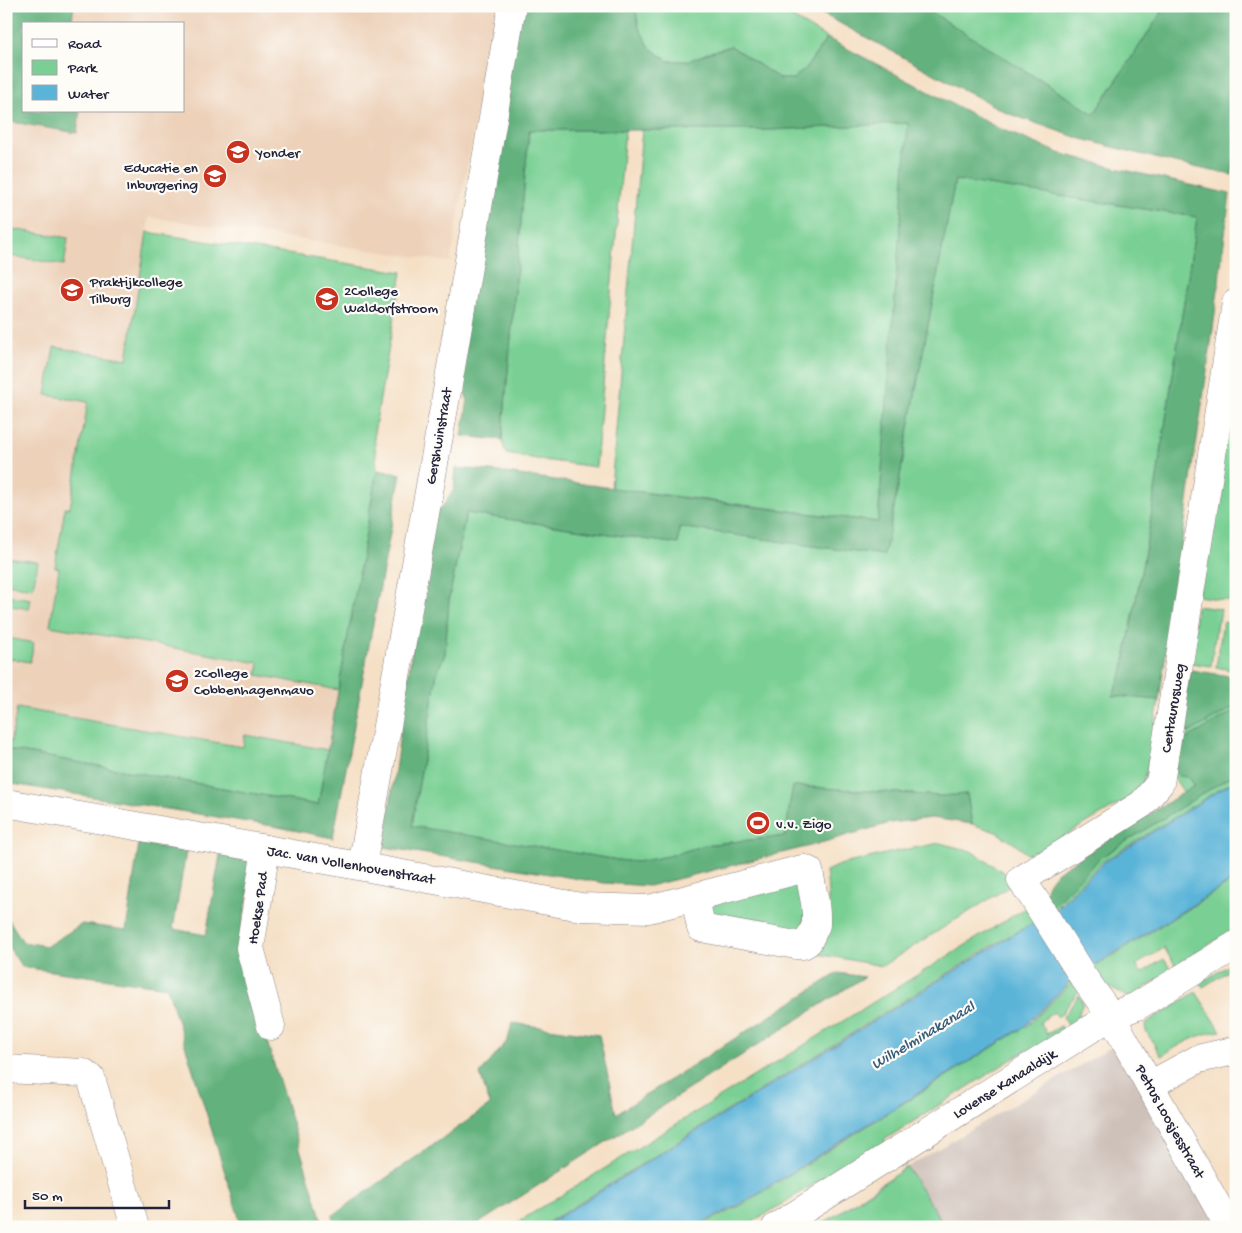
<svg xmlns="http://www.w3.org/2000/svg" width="1242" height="1233" viewBox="0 0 1242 1233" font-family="'Gochi Hand',sans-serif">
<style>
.built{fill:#edd1b9;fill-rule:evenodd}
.industrial{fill:#cec1b9}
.green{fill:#7ad094;stroke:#4e7968}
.forest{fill:#63b27e;stroke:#426a5c}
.water{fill:#5ab4d8;stroke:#3e6b8a}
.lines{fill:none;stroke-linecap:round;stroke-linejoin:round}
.minor-casing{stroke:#8c8180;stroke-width:29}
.minor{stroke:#fff;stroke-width:28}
.labels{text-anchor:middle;stroke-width:4.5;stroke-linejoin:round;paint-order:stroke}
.poi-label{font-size:15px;fill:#22223b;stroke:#fdfcf7;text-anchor:start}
.street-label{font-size:15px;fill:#22223b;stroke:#fdfcf7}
.water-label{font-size:16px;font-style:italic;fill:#385c7a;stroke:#fdfcf7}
</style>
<rect width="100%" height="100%" fill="#fdfcf7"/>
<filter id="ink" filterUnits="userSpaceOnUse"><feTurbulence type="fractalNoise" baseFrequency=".02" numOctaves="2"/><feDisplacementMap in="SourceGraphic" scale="10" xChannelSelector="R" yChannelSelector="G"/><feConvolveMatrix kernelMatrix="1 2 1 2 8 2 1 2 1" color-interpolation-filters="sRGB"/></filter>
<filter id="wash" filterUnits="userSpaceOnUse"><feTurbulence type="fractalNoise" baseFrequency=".0096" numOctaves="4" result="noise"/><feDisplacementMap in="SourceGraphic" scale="20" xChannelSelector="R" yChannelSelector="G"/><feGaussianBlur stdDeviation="1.12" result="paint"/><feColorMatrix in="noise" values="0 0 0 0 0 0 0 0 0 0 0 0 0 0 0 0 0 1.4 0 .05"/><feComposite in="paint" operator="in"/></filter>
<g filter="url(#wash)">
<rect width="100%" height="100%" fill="#f5e0c6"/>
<path class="built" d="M6,6H496L450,262L149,217L127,359L54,347L46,395L88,402L73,486L352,616L318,805L6,749ZM24,24H184V111H24Z"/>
<path class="industrial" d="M1120,1042L1221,1227H817L882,1182Z"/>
<g class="green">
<path d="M635,6H773L827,38L806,68L793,79H780L731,46L708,53L688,61H668L650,48L639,28Z"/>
<path d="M922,6H1166L1094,114Z"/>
<path d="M909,123L878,522L611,488L642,130H770Z"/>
<path d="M529,130H625L596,467L543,460L506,454L502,440Z"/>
<path d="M955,180L1197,217L1150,524L1123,670L1113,695L1159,700L1147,770L1141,786L1131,797L1042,849L1027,854L1015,844L996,832L972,824L967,794L941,796L794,786L790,802L786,836L705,845L669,856L637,862L618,860L412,827L437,672L445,654L449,599L466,513L678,544L679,527L884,556L895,503Z"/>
<path d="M6,228L68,238L64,265L6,255Z"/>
<path d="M147,232L402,272L374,433L377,470L339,690L257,675L259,663L50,626L59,568L55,567L65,508H70L88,402L46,395L54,347L127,359Z"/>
<path d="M1236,337V602L1198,596Z"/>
<path d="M6,558L38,562L33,588L6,584Z"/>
<path d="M6,595L31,599L29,609L6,605Z"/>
<path d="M1196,606L1221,609L1219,622H1217L1211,666L1191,663Z"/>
<path d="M1223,622L1236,624V671L1216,667Z"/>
<path d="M8,638L34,643L30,662L6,658Z"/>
<path d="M1236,706V710L1179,743L1177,775L1190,778L1194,786L1184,793L1171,773L1176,740Z"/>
<path d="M17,708L243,747L245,735L328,750L318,805L9,750Z"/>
<path d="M1236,773V779L1102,862L1053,910L1049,909L1101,857Z"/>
<path d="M940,843L971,851L1017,881L1007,888L882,966L818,954C831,934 829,894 826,871L839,865L898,851Z"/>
<path d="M1236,879V928L1181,962L1183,965L1177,968L1164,948L1136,965L1141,973L1164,959L1172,971L1129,998L1107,986L1088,971Z"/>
<path d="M797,880L809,903L802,928L791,937L715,926L705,905Z"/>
<path d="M1024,909H1027L1038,920L992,946L541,1227H510Z"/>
<path d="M1236,961V966L1203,987L1200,983Z"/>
<path d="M1072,982L1081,990L1077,993L1061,1014L1058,1017L1054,1012L1040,1022L1047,1034L1061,1026L1065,1031L1031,1053L1028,1049L884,1140L885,1143L874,1150L872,1148L745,1227H697L740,1206L1028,1025Z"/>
<path d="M1196,992L1221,1031C1198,1033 1180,1045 1161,1056L1146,1031L1145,1025L1146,1023Z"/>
<path d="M1079,995L1083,1003L1074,1025L1070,1028L1063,1017Z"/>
<path d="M907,1167L945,1227H818Z"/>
</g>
<g class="forest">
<path d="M6,6H74L71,24H24V111H80L77,133L6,121Z"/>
<path d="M518,6H635L639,28L650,48L668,61H688L708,53L731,46L780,79H793L806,68L827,38L998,128L1059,153L1120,169L1230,194L1213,329L1159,700L1113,696L1123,670L1150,524L1197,217L955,180L895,503L884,556L679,527L678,544L466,513L449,599L445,654L437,672L412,826L618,860L637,862L669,856L705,845L786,836L790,802L793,786L941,796L967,794L972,824L932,818L890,823L810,846L649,886L604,883L384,847L429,530L433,517L446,502L454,489L456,468L491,471L683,498L878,522L908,123L770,130H529L502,440L462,436L468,400L454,373Z"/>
<path d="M808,6H922L1094,114L1166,6H1236V148L1232,175L1175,163L1078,138L1007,113Z"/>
<path d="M377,470L401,474L333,838L273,826L6,783V768L9,750L318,805Z"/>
<path d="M1191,670L1236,677V706L1176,740Z"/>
<path d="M1236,710V773L1101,857L1049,909C1044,890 1044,887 1057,872L1194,786L1190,778L1180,776L1176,772L1175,769L1179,743Z"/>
<path d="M139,843L186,852L173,929L206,935L220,855L255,861L238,947L324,1227H242L167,987L22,967L6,943V915L23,942L47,946L82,924L126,930Z"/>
<path d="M838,973L864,977L473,1227H336L332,1216L490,1105L480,1074L508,1040L512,1023L599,1035L616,1114Z"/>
</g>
<path class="water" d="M1236,780V878L1074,978L1025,1026L739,1205L694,1227H543L993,947L1054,911L1103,863Z"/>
</g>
<g filter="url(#ink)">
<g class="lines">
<g class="minor-casing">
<g id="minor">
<path d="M6,803L266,849L581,907L649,909L802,869H805L809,871L815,903L816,914V925L808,942L803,945H796L701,928L695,897"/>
<path d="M266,849L250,948L271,1026"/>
<path d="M362,866L447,391L512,6"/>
<path d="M6,1069L83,1073L91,1078L135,1227"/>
<path d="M1150,1085L1198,1059L1233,1051L1236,1052"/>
<path d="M776,1227L1111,1016L1137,1006L1236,945"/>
<path d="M1229,1227L1111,1016L1082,975L1033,897L1021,880L1142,804L1160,783L1236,303"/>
</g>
</g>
<use href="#minor" class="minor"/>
</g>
</g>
<defs>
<g id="university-disc" transform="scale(1.25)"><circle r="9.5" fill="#c8321e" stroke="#fdfcf7"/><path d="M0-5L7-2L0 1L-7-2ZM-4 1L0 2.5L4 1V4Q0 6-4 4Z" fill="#fff"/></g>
<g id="school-disc" transform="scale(1.25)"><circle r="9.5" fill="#c8321e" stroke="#fdfcf7"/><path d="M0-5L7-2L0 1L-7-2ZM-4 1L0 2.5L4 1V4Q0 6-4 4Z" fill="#fff"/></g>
<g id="stadium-disc" transform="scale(1.25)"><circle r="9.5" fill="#c8321e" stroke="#fdfcf7"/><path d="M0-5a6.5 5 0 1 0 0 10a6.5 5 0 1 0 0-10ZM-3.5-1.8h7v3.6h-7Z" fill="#fff"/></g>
</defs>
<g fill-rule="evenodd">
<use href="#university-disc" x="238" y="152"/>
<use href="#university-disc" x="215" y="176"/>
<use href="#school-disc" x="72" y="290"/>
<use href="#school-disc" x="327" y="299"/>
<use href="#school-disc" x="177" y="681"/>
<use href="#stadium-disc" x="758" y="823"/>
</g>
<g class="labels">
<g class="poi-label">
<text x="256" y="157">Yonder</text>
<text x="198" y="172" text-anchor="end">Educatie en<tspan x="198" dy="17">Inburgering</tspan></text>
<text x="90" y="286">Praktijkcollege<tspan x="90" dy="17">Tilburg</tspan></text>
<text x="344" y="295">2College<tspan x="344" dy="17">Waldorfstroom</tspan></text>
<text x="194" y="677">2College<tspan x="194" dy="17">Cobbenhagenmavo</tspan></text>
<text x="776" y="828">v.v. Zigo</text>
</g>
<g class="street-label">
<text transform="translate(438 436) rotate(-80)" y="5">Gershwinstraat</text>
<text transform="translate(1172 708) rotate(-81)" y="5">Centaurusweg</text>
<text transform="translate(351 864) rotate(10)" y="5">Jac. van Vollenhovenstraat</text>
<text transform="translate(257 908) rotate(-82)" y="5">Hoekse Pad</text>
<text transform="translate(1004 1083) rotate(-32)" y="5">Lovense Kanaaldijk</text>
<text transform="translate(1171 1121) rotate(61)" y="5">Petrus Loosjesstraat</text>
</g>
<g class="water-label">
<text transform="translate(922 1034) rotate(-31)" y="6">Wilhelminakanaal</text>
</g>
</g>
<rect width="1242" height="1233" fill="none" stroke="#fdfcf7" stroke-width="25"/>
<rect x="22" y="22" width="162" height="90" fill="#fdfcf7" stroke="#a5a5ac"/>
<rect x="32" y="39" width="25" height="8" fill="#ffffff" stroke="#a5a5ac"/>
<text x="68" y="48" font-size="15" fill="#22223b">Road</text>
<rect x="32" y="60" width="25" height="15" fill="#7ad094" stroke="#a5a5ac"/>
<text x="68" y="72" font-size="15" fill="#22223b">Park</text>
<rect x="32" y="85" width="25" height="15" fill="#5ab4d8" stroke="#a5a5ac"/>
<text x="68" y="98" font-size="15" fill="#22223b">Water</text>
<path d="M25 1200v8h144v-8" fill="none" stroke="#22223b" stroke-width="2.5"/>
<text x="32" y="1200" font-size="15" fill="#22223b" stroke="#fdfcf7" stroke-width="4" paint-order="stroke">50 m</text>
</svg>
